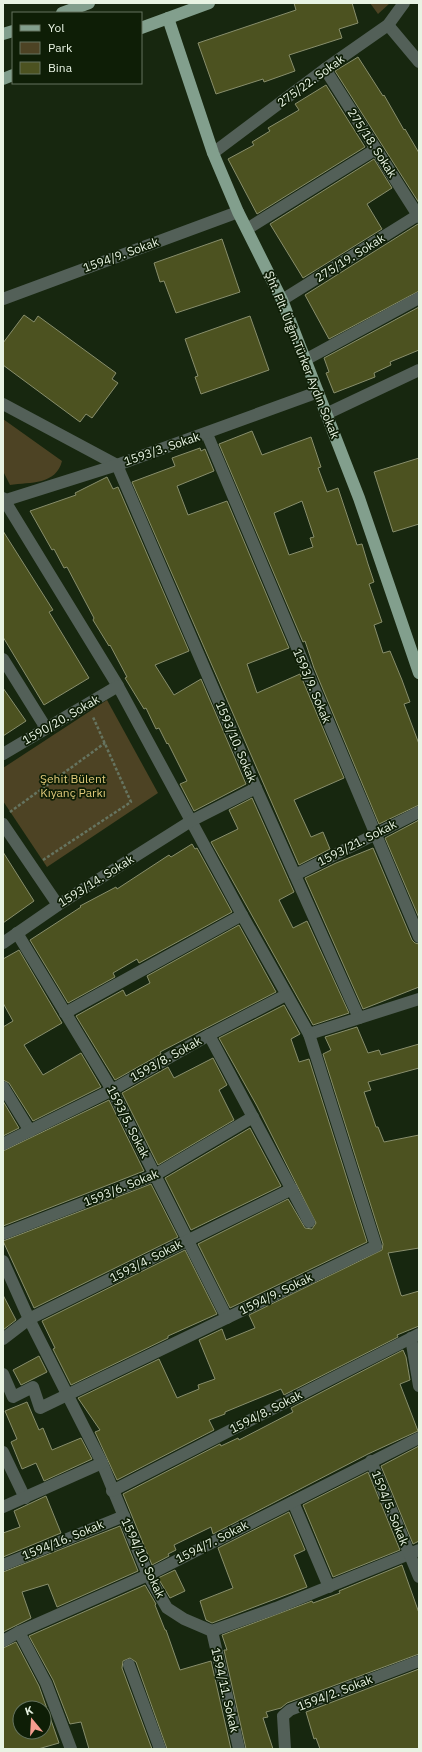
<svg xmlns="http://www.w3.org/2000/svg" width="422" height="1752" viewBox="0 0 422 1752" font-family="'IBM Plex Sans',sans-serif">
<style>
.green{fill:#4d4324}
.building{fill:#4c5220;stroke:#888e6c;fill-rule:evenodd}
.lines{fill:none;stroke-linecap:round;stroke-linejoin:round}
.path{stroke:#667460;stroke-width:2.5;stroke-dasharray:3 2;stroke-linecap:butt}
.minor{stroke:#536058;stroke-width:12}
.major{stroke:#829f8d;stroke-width:12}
.labels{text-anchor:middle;stroke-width:3.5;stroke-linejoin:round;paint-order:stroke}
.street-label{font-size:12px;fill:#e8f3e3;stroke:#0e1e06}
.park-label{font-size:12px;fill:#e0c97a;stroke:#0e1e06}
</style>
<rect width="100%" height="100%" fill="#17270f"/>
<g class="green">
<path d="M370,3H390L378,14Z"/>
<path d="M3,419L62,461C56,485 31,482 10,485L3,471Z"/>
<path d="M107,700L158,793L47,867L3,801V768Z"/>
</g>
<g class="building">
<path d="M294,3H352L358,23L339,29L342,38L289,55L295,71L264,82L263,79L216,94L198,43L296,10Z"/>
<path d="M358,57L383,96L384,95L404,130L405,129L419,153V203L335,71Z"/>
<path d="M326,85L365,147L257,214L228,159L254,145L252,142L270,131L268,128L299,110L295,104Z"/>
<path d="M374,159L392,188L367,204L382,229L303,278L270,224Z"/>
<path d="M418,224H419V291L329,339L305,295Z"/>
<path d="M222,239L240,292L176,313L164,281L160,282L154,263Z"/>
<path d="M419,307V350L390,362L391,365L374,373L375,377L334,393L326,373L329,372L324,358Z"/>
<path d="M24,315L34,322L38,316L116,373L112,379L118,383L92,418L86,414L80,422L3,365V343Z"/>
<path d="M250,316L269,370L201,394L195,377L198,376L185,339Z"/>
<path d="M252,431L262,455L311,437L321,467L318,468L327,492L338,488L357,545L362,544L368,564L374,582L369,584L382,622L374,625L383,653L390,651L402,680L410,702L404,704L419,744V805L379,824L314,668L305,641L303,642L219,444ZM302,501L314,537L310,538L313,547L289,555L274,513Z"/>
<path d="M200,448L201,451L205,449L214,471L177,486L188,515L227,501L289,648L247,664L257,693L300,674L344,778L294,800L311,837L323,832L330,849L299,865L132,482L175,466L172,458Z"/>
<path d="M419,458V524L393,532L374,472Z"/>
<path d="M107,477L113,489L118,487L189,651L155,665L174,695L201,679L246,784L194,811L180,784L187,781L168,743L167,744L159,728L156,729L146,708L144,709L125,678L127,677L110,645L109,646L93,620L94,618L67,567L64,568L54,549L52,550L30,511L76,495L75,493Z"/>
<path d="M3,531L53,610L49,612L89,678L44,705L3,637Z"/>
<path d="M3,688L26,721L3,736Z"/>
<path d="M252,798L294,892L279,900L293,928L307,921L349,1013L313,1025L211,842L238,829L229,810Z"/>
<path d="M419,820V918L385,838Z"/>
<path d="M192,844L195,849L197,848L232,912L139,963L137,959L113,973L115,977L68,1003L30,940L81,907L80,906L116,887L117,889L169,855L171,857Z"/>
<path d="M373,848L412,940L415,943L419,944V987L363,1009L305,878L336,863Z"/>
<path d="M3,852L34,901L3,923Z"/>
<path d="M239,925L276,992L160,1052L161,1054L115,1080L76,1016L123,990L126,996L150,983L147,976Z"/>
<path d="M19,950L62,1023L24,1045L43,1075L81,1053L101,1087L33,1121L9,1083L3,1080V1027L13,1021L3,1003V959Z"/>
<path d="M284,1005L300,1034L291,1039L299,1062L309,1059L367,1242L230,1308L198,1244L288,1199L305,1228L312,1229L316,1223L257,1106L219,1038Z"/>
<path d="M357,1027L368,1053L379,1050L381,1055L419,1044V1068L368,1082L371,1090L364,1092L376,1127H378L384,1142L419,1135V1248L388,1253L401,1295L402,1296L419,1291V1326L397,1335L398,1337L284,1395L281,1389L225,1412V1414L209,1420L214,1430L117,1480L95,1432L100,1430L78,1398L159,1359L177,1398L199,1389L198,1385L215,1379L199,1340L222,1329L226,1340L255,1328L249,1315L382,1250L383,1244L323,1054L331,1050L325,1037Z"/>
<path d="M213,1058L227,1085L219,1090L234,1120L158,1165L122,1093L168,1067L174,1078Z"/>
<path d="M109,1100L144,1171L3,1226V1151Z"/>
<path d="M3,1101L19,1128L3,1136Z"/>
<path d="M250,1128L281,1186L191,1230L165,1178Z"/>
<path d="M151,1184L178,1237L34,1308L3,1241Z"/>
<path d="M185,1250L217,1314L168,1336V1338L71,1385L53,1349L55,1348L42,1321Z"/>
<path d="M3,1295L16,1320L3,1330Z"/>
<path d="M403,1350L406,1357L410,1380L400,1384L418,1431L368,1454L213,1534L211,1527L174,1545L176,1550L168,1554L169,1556L152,1565L123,1494L220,1444L221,1446L238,1438L239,1440L293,1412L291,1408Z"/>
<path d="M39,1356L47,1372L21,1385L13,1370Z"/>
<path d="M27,1402L39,1430L43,1428L52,1450L81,1438L92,1459L44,1481L36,1463L22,1469L11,1442L17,1439L5,1411Z"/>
<path d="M419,1446V1541L413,1544L381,1466Z"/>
<path d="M368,1472L400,1550L333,1577L303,1505Z"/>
<path d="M46,1496L61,1533L3,1557V1533L20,1527L14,1511Z"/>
<path d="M289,1512L305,1550L294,1555L307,1587L212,1623L206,1620L200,1601L233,1588L218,1548Z"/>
<path d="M120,1526L138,1571L57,1607L48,1584L22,1592L31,1618L3,1632V1572Z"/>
<path d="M402,1565L419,1613V1654L287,1703L281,1708L266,1712L268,1717L263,1718L273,1749H246L224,1650H227L222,1635L312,1601L313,1603L340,1593L339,1591Z"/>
<path d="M175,1570L185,1591L170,1598L158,1578Z"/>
<path d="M145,1585L156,1604L155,1605L165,1630H166L180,1670L211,1661L231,1749H167L136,1662L130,1658L123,1661L122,1668L152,1749H89L81,1722L70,1724L53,1680L29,1636Z"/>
<path d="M16,1642L39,1686L59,1743L38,1749H3V1648ZM20,1708H44V1732H20Z"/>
<path d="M419,1669V1749H320L316,1738L314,1739L306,1712Z"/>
</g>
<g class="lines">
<g class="path">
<path d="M10,812L105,743"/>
<path d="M43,860L131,802L93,717"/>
</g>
<g class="minor">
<path d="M388,25L419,62"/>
<path d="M325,69L419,217"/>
<path d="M213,153L325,69L388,25L404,3"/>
<path d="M247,229L376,149"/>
<path d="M3,299L238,212"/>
<path d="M282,300L418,215"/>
<path d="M305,360L419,298"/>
<path d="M3,404L117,465L256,788L359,1018"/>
<path d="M326,414L419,370"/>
<path d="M207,434L419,937"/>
<path d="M3,498L118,686L242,915L309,1034L419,999"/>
<path d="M3,501L117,465L318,392"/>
<path d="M3,659L46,728"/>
<path d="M3,754L118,686"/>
<path d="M3,824L58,905"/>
<path d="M295,875L419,812"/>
<path d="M17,933L112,1090L227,1318"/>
<path d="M3,943L58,905L191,821L256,788"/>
<path d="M65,1013L242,915"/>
<path d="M209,1035L309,1222"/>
<path d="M3,1087L30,1131"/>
<path d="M3,1144L112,1090L209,1035L286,995"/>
<path d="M3,1234L155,1175L253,1117"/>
<path d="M3,1261L29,1319L102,1463L148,1575L167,1608L184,1619L212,1631L276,1608L419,1550"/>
<path d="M411,1338L419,1386"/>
<path d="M3,1339L29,1319L292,1189"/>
<path d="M3,1374L13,1397L33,1387L40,1408L376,1246L309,1034"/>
<path d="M3,1452L25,1498"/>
<path d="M371,1461L419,1577"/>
<path d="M112,1491L419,1334"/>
<path d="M293,1502L329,1587"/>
<path d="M3,1507L102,1463"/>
<path d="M3,1565L124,1516"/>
<path d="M212,1631L239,1749"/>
<path d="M19,1632L46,1683L71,1749"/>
<path d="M3,1641L19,1632L148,1575L419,1438"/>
<path d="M129,1665L160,1749"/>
<path d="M285,1749L283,1716L290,1710L419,1661"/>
</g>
<g class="major">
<path d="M62,13L89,3"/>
<path d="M168,18L213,153L238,212L282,300L359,498L419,673"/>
<path d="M141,28L209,3"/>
<path d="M3,34L13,31"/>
<path d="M3,79L13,75"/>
</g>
</g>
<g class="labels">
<g class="street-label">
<text transform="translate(311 81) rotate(-36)" y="4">275/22. Sokak</text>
<text transform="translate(372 143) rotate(57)" y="4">275/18. Sokak</text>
<text transform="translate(121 255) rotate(-20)" y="4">1594/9. Sokak</text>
<text transform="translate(350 258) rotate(-32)" y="4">275/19. Sokak</text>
<text transform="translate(302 355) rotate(68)" y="4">Şht. Plt. Ütğm.Türker Aydın Sokak</text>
<text transform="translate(162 449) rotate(-19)" y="4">1593/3. Sokak</text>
<text transform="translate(312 686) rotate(67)" y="4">1593/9. Sokak</text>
<text transform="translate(61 720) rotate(-30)" y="4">1590/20. Sokak</text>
<text transform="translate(236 742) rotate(67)" y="4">1593/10. Sokak</text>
<text transform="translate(357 843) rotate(-27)" y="4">1593/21. Sokak</text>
<text transform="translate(96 881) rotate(-32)" y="4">1593/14. Sokak</text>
<text transform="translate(166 1059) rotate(-29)" y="4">1593/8. Sokak</text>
<text transform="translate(128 1122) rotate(63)" y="4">1593/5. Sokak</text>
<text transform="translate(121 1188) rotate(-22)" y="4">1593/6. Sokak</text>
<text transform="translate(146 1261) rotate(-27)" y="4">1593/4. Sokak</text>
<text transform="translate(276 1294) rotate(-26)" y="4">1594/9. Sokak</text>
<text transform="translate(266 1412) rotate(-27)" y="4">1594/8. Sokak</text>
<text transform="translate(390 1508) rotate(68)" y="4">1594/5. Sokak</text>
<text transform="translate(63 1540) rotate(-22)" y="4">1594/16. Sokak</text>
<text transform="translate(212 1542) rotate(-27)" y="4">1594/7. Sokak</text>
<text transform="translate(143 1558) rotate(65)" y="4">1594/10. Sokak</text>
<text transform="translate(225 1690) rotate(77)" y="4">1594/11. Sokak</text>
<text transform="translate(335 1693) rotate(-21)" y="4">1594/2. Sokak</text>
</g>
<g class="park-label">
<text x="73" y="783">Şehit Bülent<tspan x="73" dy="14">Kıyanç Parkı</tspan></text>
</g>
</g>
<rect width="422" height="1752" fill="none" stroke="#e8f3e3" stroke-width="8"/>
<rect x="12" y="12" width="130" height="72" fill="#0e1e06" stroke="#65735e"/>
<rect x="20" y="25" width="20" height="6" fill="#829f8d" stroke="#65735e"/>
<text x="48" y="32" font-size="12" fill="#e8f3e3">Yol</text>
<rect x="20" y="42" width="20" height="12" fill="#4d4324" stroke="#65735e"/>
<text x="48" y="52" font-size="12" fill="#e8f3e3">Park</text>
<rect x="20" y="62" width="20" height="12" fill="#4c5220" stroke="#65735e"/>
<text x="48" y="72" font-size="12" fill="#e8f3e3">Bina</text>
<g transform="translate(32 1720) rotate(342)"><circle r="19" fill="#0e1e06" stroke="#65735e"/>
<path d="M0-3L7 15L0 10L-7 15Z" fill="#f59d8f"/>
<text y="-6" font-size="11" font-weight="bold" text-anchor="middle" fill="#e8f3e3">K</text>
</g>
</svg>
